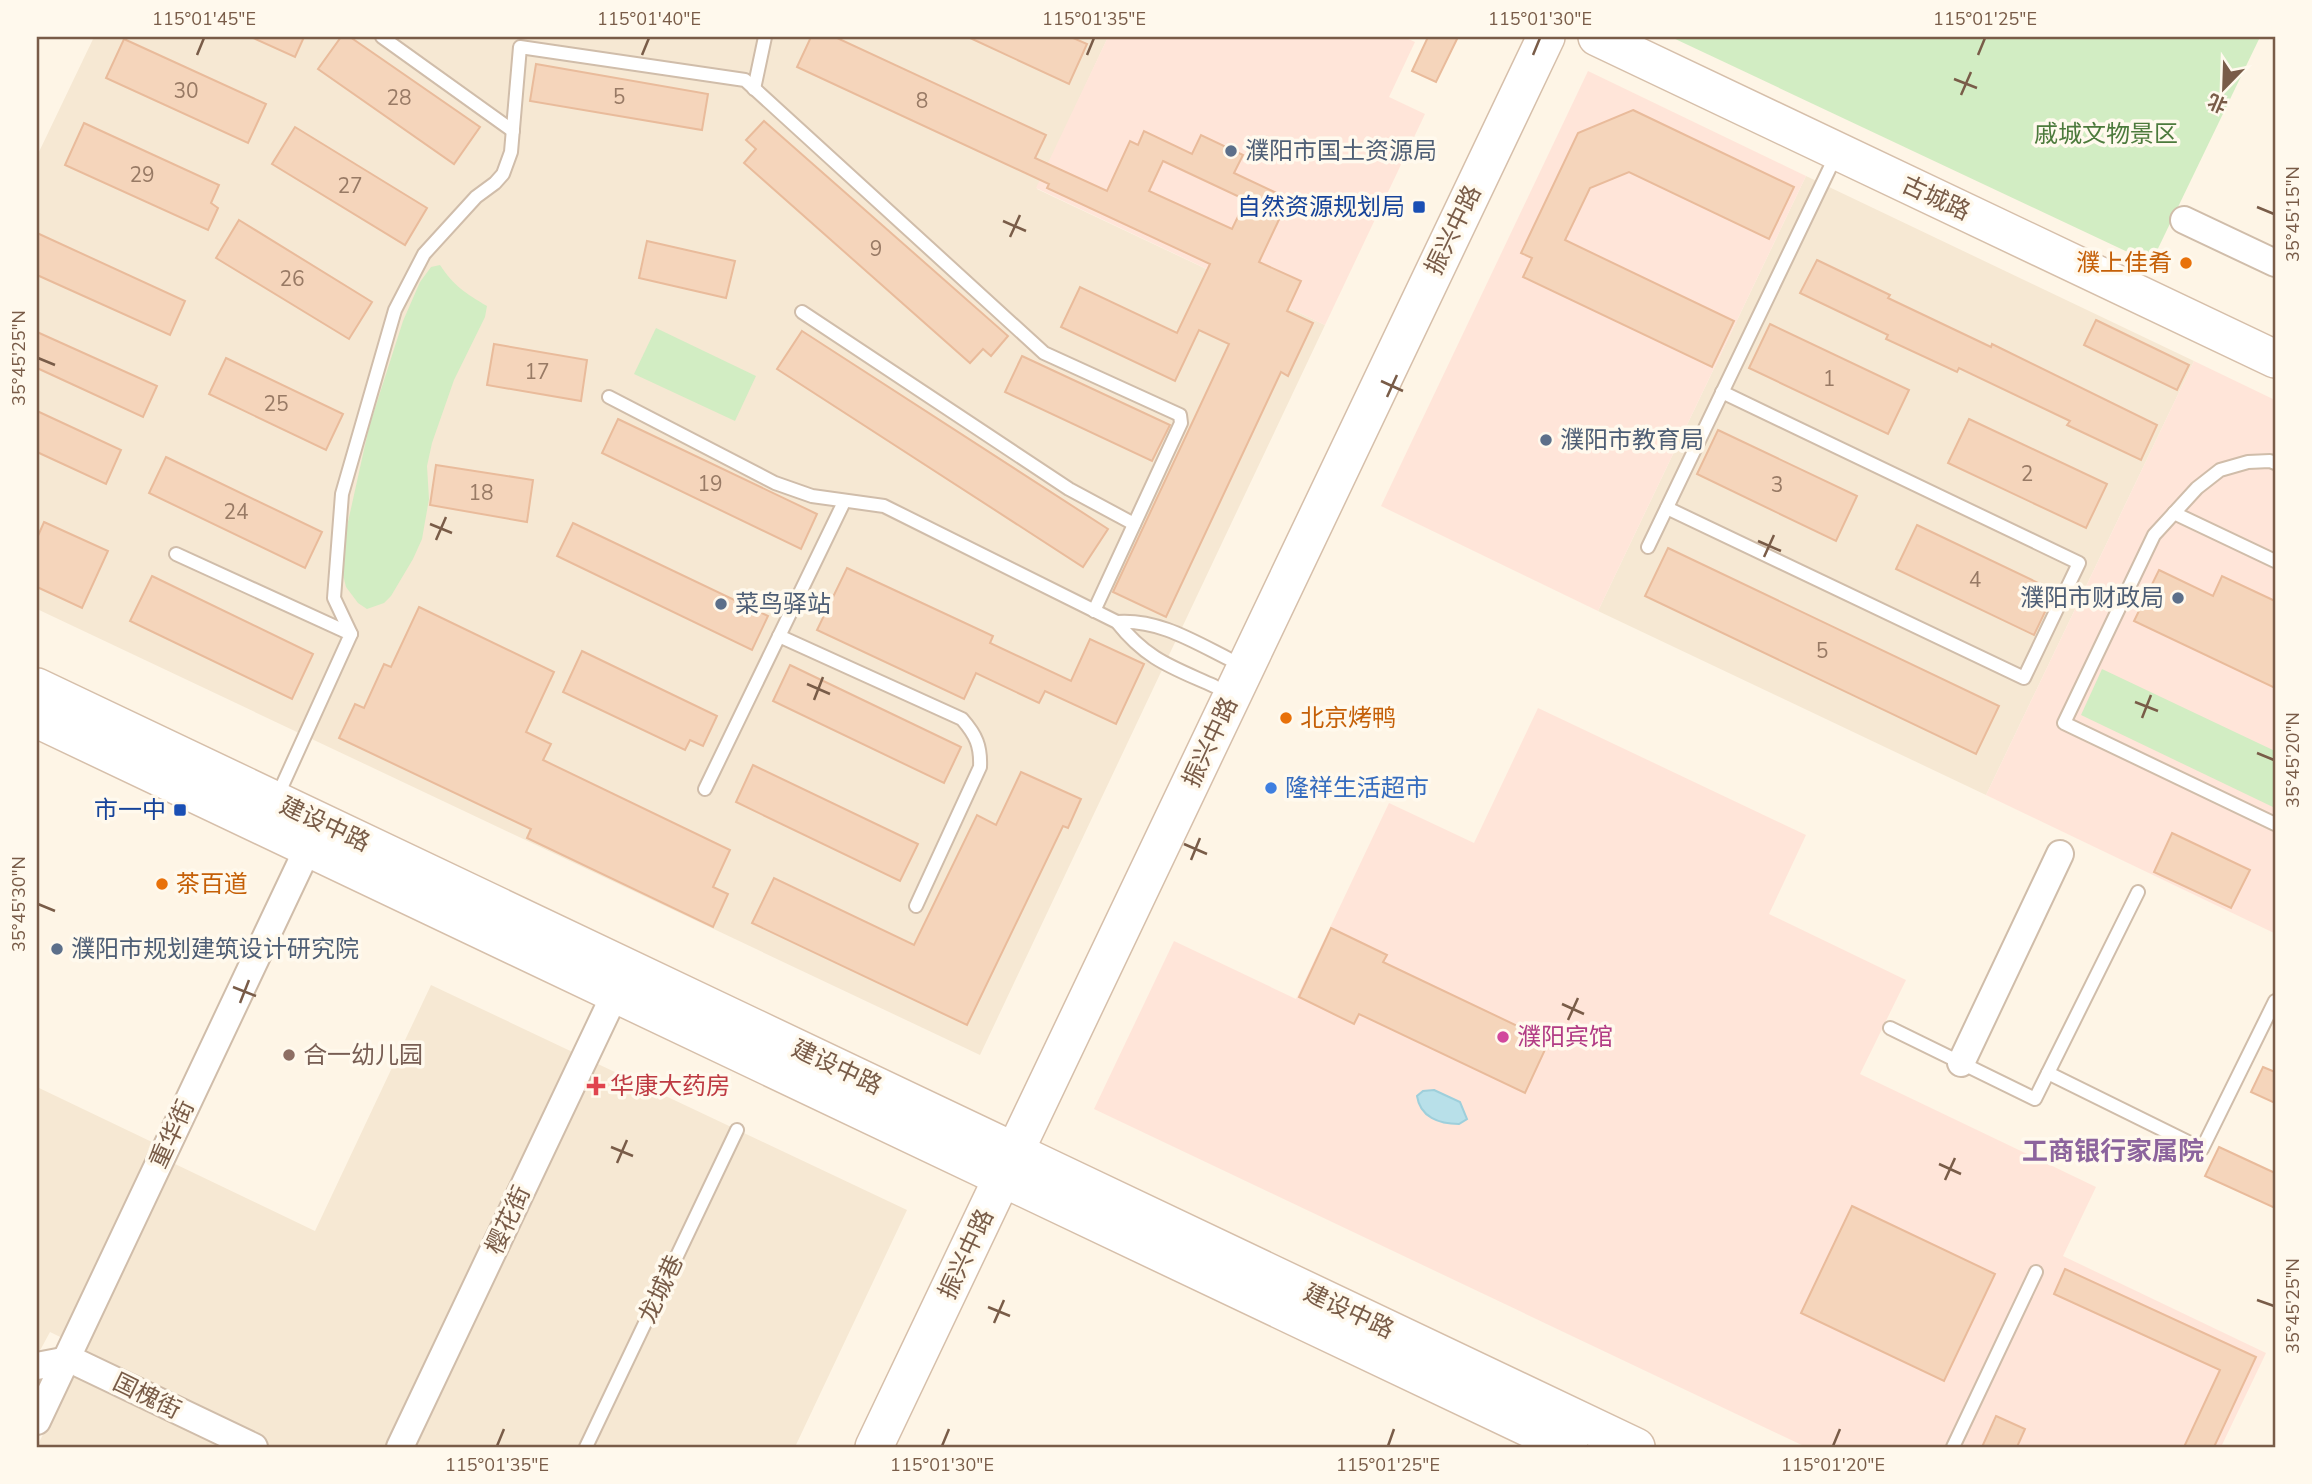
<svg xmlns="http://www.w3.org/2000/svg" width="2312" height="1484" viewBox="0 0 2312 1484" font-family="'Nunito Sans','Noto Sans SC',sans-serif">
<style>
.residential{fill:#f6e8d3}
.commercial{fill:#ffe5d9}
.green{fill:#d2edc3}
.water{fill:#b8e0e9;stroke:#9ecfdb;stroke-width:2}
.building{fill:#f5d5bb;stroke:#e9bb9b;stroke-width:2;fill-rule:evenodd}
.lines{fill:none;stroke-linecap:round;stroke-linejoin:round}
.lane-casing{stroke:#d0bdaa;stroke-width:16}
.street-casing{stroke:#d0bdaa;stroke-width:30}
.secondary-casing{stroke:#d6bfaa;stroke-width:40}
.lane{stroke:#fff;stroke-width:12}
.street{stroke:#fff;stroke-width:26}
.secondary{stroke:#fff;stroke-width:37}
.ticks{fill:none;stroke:#795c48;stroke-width:2.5}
.service-dot{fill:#5c6f8a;stroke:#fff9ed;stroke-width:2.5}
.transit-dot{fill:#1a4fb4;stroke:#fff9ed;stroke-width:2.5}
.food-dot{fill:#e8710a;stroke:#fff9ed;stroke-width:2.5}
.shop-dot{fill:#3f7fe0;stroke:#fff9ed;stroke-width:2.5}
.hotel-dot{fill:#d1479c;stroke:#fff9ed;stroke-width:2.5}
.education-dot{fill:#8d6e63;stroke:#fff9ed;stroke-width:2.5}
.health-dot{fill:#e0444e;stroke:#fff9ed;stroke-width:2.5}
.labels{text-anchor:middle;stroke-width:7;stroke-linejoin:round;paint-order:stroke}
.number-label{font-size:21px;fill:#987a65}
.park-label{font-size:24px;fill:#4c7a3c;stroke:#fff9ed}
.service-label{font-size:24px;fill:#4e5e75;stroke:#fff9ed;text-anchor:start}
.street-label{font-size:24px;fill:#795c48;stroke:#fff9ed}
.transit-label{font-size:24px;fill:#164399;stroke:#fff9ed;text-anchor:end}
.food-label{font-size:24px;fill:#c56008;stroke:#fff9ed;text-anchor:start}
.shop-label{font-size:24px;fill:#366cbe;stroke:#fff9ed;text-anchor:start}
.hotel-label{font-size:24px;fill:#b23c85;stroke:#fff9ed;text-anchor:start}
.education-label{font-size:24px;fill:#785e54;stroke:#fff9ed;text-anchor:start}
.health-label{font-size:24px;fill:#be3a42;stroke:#fff9ed;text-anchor:start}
.neighbourhood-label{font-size:26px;font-weight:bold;fill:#8c649d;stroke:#fff9ed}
.neatline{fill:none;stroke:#795c48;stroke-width:2.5}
.ticks-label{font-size:18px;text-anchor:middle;fill:#795c48}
</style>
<rect width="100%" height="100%" fill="#fef5e6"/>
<g class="residential">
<path d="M94,37H1108L1037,189L1325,325L980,1055L37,609V156Z"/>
<path d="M1806,176L2194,361L1986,795L1598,611Z"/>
<path d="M431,985L907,1210L795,1447H37L83,1348L50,1332L37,1356V1087L154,1143L150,1152L315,1231Z"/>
</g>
<g class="commercial">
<path d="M1108,37H1404L1415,42L1389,97L1425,114L1325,325L1036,188Z"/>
<path d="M1588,71L1806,176L1598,611L1381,506Z"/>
<path d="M2194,361L2275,400L2274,933L1986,795Z"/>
<path d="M1538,708L1806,835L1769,914L1906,980L1860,1074L2096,1187L2063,1256L2266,1353L2221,1447H1806L1094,1109L1174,941L1296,999L1389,803L1474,843Z"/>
</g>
<g class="green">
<path d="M1671,37H2260L2151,263Z"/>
<path d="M440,265C454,286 465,293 487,306L485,317L454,380L432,443L427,466L429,499L422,539L413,559L391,596L384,603L367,609L358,603L346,587L342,571L346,531L369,427L403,321L420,282L431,267Z"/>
<path d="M656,328L756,376L735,421L634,374Z"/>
<path d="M2102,669L2275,751V808L2081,715Z"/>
</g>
<path class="water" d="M1434,1090L1460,1102L1467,1119L1459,1124C1439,1124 1420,1117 1417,1096L1423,1091Z"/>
<g class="building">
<path d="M251,37H304L295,57Z"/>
<path d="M341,37H350L480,127L454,164L318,69Z"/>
<path d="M811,37H835L1046,135L1035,158L1107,191L1130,141L1138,145L1144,131L1192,154L1201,135L1243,155L1234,173L1283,196L1278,207L1284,209L1259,262L1301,281L1287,311L1313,323L1288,376L1281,372L1166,617L1113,592L1229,344L1199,330L1175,381L1061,327L1080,287L1177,333L1210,264L1047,188L1049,184L797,67ZM1163,161L1246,200L1232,229L1149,191Z"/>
<path d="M968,37H1071L1087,44L1069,84Z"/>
<path d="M1428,37H1458L1436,82L1412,71Z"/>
<path d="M124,39L266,104L248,143L106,78Z"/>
<path d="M536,64L708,94L702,130L530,101Z"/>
<path d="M1633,110L1794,187L1769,239L1629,172L1590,188L1565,240L1734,321L1712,367L1523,277L1532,258L1521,253L1578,133Z"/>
<path d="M764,121L1008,336L991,356L983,349L970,363L744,163L756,149L746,140Z"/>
<path d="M84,123L219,185L211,203L218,208L208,230L65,165Z"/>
<path d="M295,127L427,208L405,245L272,164Z"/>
<path d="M239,220L372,302L349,339L216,258Z"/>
<path d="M37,233L185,301L170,335L37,275Z"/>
<path d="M647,241L735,261L726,298L639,278Z"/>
<path d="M1817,260L1890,295L1888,298L1991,347L1992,344L2157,425L2141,460L2067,425L2070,421L1959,368L1957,372L1886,339L1888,335L1800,293Z"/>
<path d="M2096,320L2189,365L2177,390L2084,345Z"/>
<path d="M1770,324L1909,390L1888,434L1749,368Z"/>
<path d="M802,331L1108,529L1083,567L777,369Z"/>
<path d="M37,332L157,386L143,417L37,368Z"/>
<path d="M494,344L587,360L581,401L487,385Z"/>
<path d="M1022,356L1170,425L1152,461L1005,392Z"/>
<path d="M226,358L343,414L326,450L209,394Z"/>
<path d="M37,411L121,450L106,484L37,452Z"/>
<path d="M618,419L817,514L801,549L602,453Z"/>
<path d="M1969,419L2107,484L2086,528L1948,463Z"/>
<path d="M1718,430L1857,496L1836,541L1697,474Z"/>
<path d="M166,457L322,532L305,568L149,493Z"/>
<path d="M436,465L533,480L527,522L430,505Z"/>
<path d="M44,522L108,551L82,608L37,587V538Z"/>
<path d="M573,523L768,616L752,650L557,556Z"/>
<path d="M1917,525L2055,591L2034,635L1896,569Z"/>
<path d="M1668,548L1999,706L1976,754L1645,596Z"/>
<path d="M847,568L993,636L990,643L1071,681L1090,639L1144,664L1116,724L1045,691L1039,703L976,673L964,699L817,630Z"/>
<path d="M2159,570L2213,596L2222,576L2275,601V688L2134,621Z"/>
<path d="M152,576L313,654L292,699L130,621Z"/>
<path d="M419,607L554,672L526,732L551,744L543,760L730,850L713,887L728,894L713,927L527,838L531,829L339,738L355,704L364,708L384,664L391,667Z"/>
<path d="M582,651L717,716L703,746L690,740L685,750L563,692Z"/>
<path d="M790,665L961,747L944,783L773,701Z"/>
<path d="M753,765L918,844L900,881L736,802Z"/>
<path d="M1021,772L1081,799L1068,828L1063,826L967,1025L752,923L774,878L914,945L977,815L996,825Z"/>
<path d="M2172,833L2250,870L2231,908L2154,872Z"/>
<path d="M1331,928L1387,955L1383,962L1549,1041L1525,1093L1359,1014L1354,1024L1299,997Z"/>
<path d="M2263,1067L2275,1072V1103L2251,1092Z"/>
<path d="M2219,1147L2275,1173V1208L2205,1176Z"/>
<path d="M1852,1206L1995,1274L1944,1381L1801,1313Z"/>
<path d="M2065,1269L2256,1357L2214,1447H2184L2220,1370L2054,1294Z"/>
<path d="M1996,1416L2025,1429L2017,1447H1982Z"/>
</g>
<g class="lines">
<g class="lane-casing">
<g id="lane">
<path d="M382,37L513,131"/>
<path d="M754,89L765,37"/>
<path d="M802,312L1069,489L1134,524"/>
<path d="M609,397L775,483L812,496L884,506L1117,622C1147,660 1172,667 1214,686"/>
<path d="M2275,463L2270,461L2248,462L2220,470L2197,488L2154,535L2064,723L2275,824"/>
<path d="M1667,508L2024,678L2079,563L1722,392"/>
<path d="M2174,513L2275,561"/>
<path d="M1648,547L1837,153"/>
<path d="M176,554L351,634L277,797"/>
<path d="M1117,622C1158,619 1193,641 1229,659"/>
<path d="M351,634L334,598L342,494L395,310L424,254L476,197L495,183L503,174L511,152L520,47L745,80L1044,353L1180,415L1181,423L1094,611"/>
<path d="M779,636L962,719C976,735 981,746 980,767L916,906"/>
<path d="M705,789L844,502"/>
<path d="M1890,1028L2035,1099L2138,892"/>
<path d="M2048,1073L2202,1149L2275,1001"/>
<path d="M586,1447L737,1130"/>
<path d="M1953,1447L2036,1272"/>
</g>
</g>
<g class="street-casing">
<g id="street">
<path d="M2184,220L2275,263"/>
<path d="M1961,1063L2060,854"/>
<path d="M37,1366L63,1361L76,1362L254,1447"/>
<path d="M37,1421L308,848"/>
<path d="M400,1447L615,994"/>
</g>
</g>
<g class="secondary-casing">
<g id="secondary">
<path d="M1597,37L2275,359"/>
<path d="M37,687L1636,1447"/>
<path d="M37,719L1569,1447"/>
<path d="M874,1447L1546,37"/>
</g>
</g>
<use href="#lane" class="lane"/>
<use href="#street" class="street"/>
<use href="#secondary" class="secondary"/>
</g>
<path class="ticks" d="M197,55L204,38M642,55L649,38M1087,55L1094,38M1533,55L1540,38M1978,55L1985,38M1954,79L1977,88M1961,95L1971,72M2257,207L2274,214M1003,221L1026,231M1010,237L1020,215M38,358L55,365M1381,381L1403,391M1387,397L1397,375M430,524L452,533M436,540L446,517M1758,541L1781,551M1764,557L1774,535M807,684L830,694M814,700L823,677M2135,702L2158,711M2142,718L2151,695M2257,753L2274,760M1184,844L1207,854M1191,860L1200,838M38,904L55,911M233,987L256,996M240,1003L249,980M1562,1004L1584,1014M1568,1020L1578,998M611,1147L633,1156M617,1163L627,1140M1939,1164L1961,1174M1945,1180L1955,1158M2257,1300L2274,1306M988,1307L1010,1316M994,1323L1004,1300M497,1446L504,1429M942,1446L949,1429M1388,1446L1394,1429M1833,1446L1840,1429"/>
<g class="service-dot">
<circle cx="1231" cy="151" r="7"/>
<circle cx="1546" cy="440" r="7"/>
<circle cx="2178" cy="598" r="7"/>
<circle cx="721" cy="604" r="7"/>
<circle cx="57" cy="949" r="7"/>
</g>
<g class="transit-dot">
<rect x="1412" y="200" width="14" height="14" rx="3.5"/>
<rect x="173" y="803" width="14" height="14" rx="3.5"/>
</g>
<g class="food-dot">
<circle cx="2186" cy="263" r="7"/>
<circle cx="1286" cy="718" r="7"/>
<circle cx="162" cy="884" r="7"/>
</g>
<circle class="shop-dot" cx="1271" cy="788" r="7"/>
<circle class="hotel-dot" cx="1503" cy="1037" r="7"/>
<circle class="education-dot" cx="289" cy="1055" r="7"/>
<path class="health-dot" d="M592.5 1075.5h7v7h7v7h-7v7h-7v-7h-7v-7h7z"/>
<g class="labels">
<g class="number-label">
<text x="186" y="98">30</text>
<text x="619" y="104">5</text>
<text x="399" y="105">28</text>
<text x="922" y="108">8</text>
<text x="142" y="182">29</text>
<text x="350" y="193">27</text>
<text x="876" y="256">9</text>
<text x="292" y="286">26</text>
<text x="537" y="379">17</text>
<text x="1829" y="386">1</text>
<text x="276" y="411">25</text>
<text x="2027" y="481">2</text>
<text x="710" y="491">19</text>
<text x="1777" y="492">3</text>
<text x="481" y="500">18</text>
<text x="236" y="519">24</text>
<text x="1975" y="587">4</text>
<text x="1822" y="658">5</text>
</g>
<g class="park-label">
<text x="2106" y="142">戚城文物景区</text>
</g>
<g class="service-label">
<text x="1245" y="159">濮阳市国土资源局</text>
<text x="1560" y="448">濮阳市教育局</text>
<text x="2164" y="606" text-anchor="end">濮阳市财政局</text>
<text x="735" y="612">菜鸟驿站</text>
<text x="71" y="957">濮阳市规划建筑设计研究院</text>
</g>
<g class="street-label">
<text transform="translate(1936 198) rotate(25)" y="8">古城路</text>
<text transform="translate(1453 230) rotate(-64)" y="8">振兴中路</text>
<text transform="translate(1210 742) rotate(-65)" y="8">振兴中路</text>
<text transform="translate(325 824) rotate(25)" y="8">建设中路</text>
<text transform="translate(837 1067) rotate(25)" y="8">建设中路</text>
<text transform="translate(172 1134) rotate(-65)" y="8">重华街</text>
<text transform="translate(508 1220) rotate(-65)" y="8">樱花街</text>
<text transform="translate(966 1254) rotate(-65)" y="8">振兴中路</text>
<text transform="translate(661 1289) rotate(-65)" y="8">龙城巷</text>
<text transform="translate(1349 1311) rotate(25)" y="8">建设中路</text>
<text transform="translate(147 1396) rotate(26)" y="8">国槐街</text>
</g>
<g class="transit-label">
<text x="1405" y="215">自然资源规划局</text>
<text x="166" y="818">市一中</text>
</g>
<g class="food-label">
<text x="2172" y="271" text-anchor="end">濮上佳肴</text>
<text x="1300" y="726">北京烤鸭</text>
<text x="176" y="892">茶百道</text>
</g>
<g class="shop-label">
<text x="1285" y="796">隆祥生活超市</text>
</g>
<g class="hotel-label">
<text x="1517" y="1045">濮阳宾馆</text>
</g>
<g class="education-label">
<text x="303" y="1063">合一幼儿园</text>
</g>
<g class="health-label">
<text x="610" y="1094">华康大药房</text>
</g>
<g class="neighbourhood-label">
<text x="2113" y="1160">工商银行家属院</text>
</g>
</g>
<rect width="2312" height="1484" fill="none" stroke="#fff9ed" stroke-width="77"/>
<g transform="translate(2224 88) rotate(203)" stroke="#fff9ed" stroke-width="5" paint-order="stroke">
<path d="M0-5L12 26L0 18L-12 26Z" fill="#795c48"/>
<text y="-10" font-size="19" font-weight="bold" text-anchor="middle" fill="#795c48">北</text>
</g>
<rect x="38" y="38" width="2236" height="1408" class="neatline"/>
<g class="ticks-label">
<text x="204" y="25">115°01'45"E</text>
<text x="649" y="25">115°01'40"E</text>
<text x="1094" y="25">115°01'35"E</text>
<text x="1540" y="25">115°01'30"E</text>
<text x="1985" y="25">115°01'25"E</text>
<text transform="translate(2293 214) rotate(-90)" y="6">35°45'15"N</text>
<text transform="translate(19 358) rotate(-90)" y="6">35°45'25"N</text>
<text transform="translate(2293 760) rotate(-90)" y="6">35°45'20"N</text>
<text transform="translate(19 904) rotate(-90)" y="6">35°45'30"N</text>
<text transform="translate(2293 1306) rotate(-90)" y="6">35°45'25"N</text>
<text x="497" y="1471">115°01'35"E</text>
<text x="942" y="1471">115°01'30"E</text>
<text x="1388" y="1471">115°01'25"E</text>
<text x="1833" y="1471">115°01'20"E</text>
</g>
</svg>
